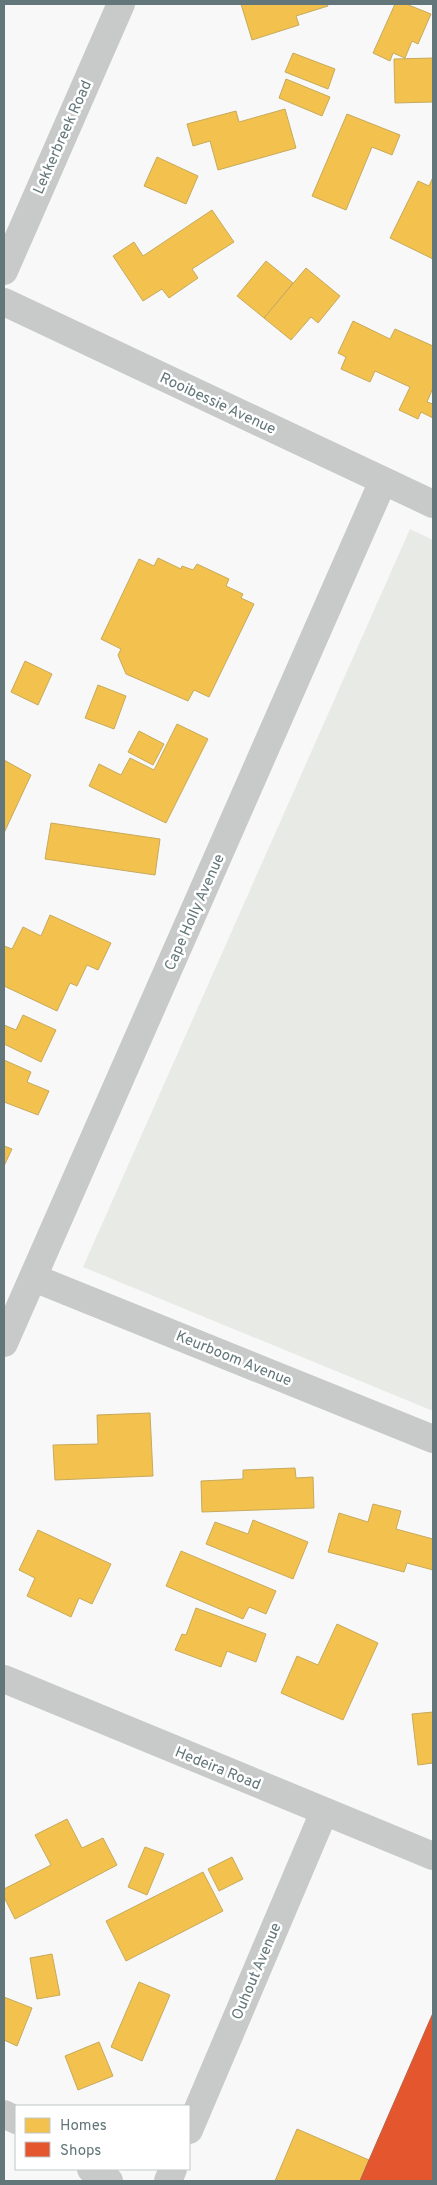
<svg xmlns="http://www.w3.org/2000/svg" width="437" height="2185" viewBox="0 0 437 2185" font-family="Overpass,sans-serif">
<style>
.green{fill:#e8eae6}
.homes{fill:#f2c14e;stroke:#c7aa5b}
.shops{fill:#e4572e;stroke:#bd6044}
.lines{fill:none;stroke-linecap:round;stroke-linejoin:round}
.street{stroke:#c8c9c9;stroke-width:28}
.labels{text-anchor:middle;stroke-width:5;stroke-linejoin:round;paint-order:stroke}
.street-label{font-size:15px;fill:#637679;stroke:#fff}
</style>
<rect width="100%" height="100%" fill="#f8f8f8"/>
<path class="green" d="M410,529L433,540V1411L83,1267Z"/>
<g class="homes">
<path d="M241,4H327L328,6L296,16L299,25L252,40Z"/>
<path d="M395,4H406L431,14L418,44L412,41L405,58L393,53L390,61L373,53Z"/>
<path d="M293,53L335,69L328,89L285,72Z"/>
<path d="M433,58V102L395,103L394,59Z"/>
<path d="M286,79L330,97L322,116L279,98Z"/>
<path d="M285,109L296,148L218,170L210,141L193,146L187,124L236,111L239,122Z"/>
<path d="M347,114L400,135L392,155L372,147L346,210L312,196Z"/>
<path d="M157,157L198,176L186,204L144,186Z"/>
<path d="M433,177V259L390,238L418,181L429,186Z"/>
<path d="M212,210L234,242L192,269L198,278L169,298L162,289L143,301L113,256L134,242L143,256Z"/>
<path d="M266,261L293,283L264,318L237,296Z"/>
<path d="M306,268L340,296L318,323L311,317L291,340L264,318Z"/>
<path d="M353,321L390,339L395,329L433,346V388L427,402L433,404V418L421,412L418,419L399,410L410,387L375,371L370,382L341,369L346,357L338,353Z"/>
<path d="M158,558L181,569L182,566L193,570L197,564L229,579L226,586L243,594L241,598L254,604L209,697L194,690L188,701L126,674L118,655L121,649L101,639L139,559L154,566Z"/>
<path d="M25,661L52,674L38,705L11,692Z"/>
<path d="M98,685L126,696L114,729L85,718Z"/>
<path d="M177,724L208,739L166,823L89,786L99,764L121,775L130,758L154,770Z"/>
<path d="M139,731L164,744L153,765L128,752Z"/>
<path d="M4,760L31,775L4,833Z"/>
<path d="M51,823L160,839L155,875L45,859Z"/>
<path d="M50,915L111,943L98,970L87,965L77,986L70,983L57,1011L4,986V946L12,949L23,927L41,936Z"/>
<path d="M23,1015L56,1030L41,1062L4,1044V1025L16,1030Z"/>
<path d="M4,1060L31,1072L27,1082L49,1091L38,1115L4,1102Z"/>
<path d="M4,1146L12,1149L4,1166Z"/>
<path d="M150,1413L153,1476L55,1480L53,1445L98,1444L97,1415Z"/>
<path d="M295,1468L296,1478L313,1477L314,1508L202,1512L201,1481L243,1479V1470Z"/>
<path d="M373,1504L401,1511L396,1529L433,1539V1570L407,1563L404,1572L328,1552L339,1513L368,1522Z"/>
<path d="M253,1520L308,1542L293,1579L206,1544L215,1522L248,1534Z"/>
<path d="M38,1530L111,1564L92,1604L79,1598L71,1617L27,1596L35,1578L19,1570Z"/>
<path d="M181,1551L276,1591L266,1614L249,1607L243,1619L166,1586Z"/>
<path d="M196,1608L266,1634L256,1662L227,1651L221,1667L175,1650L182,1634L186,1635Z"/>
<path d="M337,1624L378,1643L343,1720L281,1693L297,1656L318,1665Z"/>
<path d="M433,1712V1763L418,1765L412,1714Z"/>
<path d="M67,1819L82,1848L103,1838L117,1865L15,1919L4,1897V1889L51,1865L35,1835Z"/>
<path d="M145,1847L164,1854L147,1895L128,1887Z"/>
<path d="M232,1857L243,1879L219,1891L208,1869Z"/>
<path d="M203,1872L223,1911L126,1961L106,1921Z"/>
<path d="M52,1954L60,1995L37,1999L30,1958Z"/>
<path d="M139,1982L170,1995L142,2061L111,2047Z"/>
<path d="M4,1997L32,2008L17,2046L4,2040Z"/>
<path d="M99,2042L113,2076L78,2090L65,2056Z"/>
<path d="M297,2129L369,2160L360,2181H275Z"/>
</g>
<path class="shops" d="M433,2013V2181H360L369,2160Z"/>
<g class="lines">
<g class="street">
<path d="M4,271L121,4"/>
<path d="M4,302L433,504"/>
<path d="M34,1278L433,1439"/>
<path d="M4,1343L383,481"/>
<path d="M4,1679L433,1856"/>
<path d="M4,2114L16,2120"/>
<path d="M189,2130L324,1812"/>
<path d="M91,2169L109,2181"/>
<path d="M168,2181L173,2169"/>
</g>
</g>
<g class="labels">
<g class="street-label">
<text transform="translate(62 137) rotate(-66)" y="5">Lekkerbreek Road</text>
<text transform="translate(218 403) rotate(25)" y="5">Rooibessie Avenue</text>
<text transform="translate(194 912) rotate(-66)" y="5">Cape Holly Avenue</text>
<text transform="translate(234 1358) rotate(22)" y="5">Keurboom Avenue</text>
<text transform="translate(218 1768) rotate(22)" y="5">Hedeira Road</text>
<text transform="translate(256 1971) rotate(-67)" y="5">Ouhout Avenue</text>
</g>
</g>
<rect width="437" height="2185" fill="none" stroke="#637679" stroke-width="10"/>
<rect x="15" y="2105" width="175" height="65" fill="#ffffff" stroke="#c1c8c9"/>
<rect x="25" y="2118" width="25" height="15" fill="#f2c14e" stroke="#c1c8c9"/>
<text x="60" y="2130" font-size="15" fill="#637679">Homes</text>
<rect x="25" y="2142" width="25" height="15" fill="#e4572e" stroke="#c1c8c9"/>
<text x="60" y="2155" font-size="15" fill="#637679">Shops</text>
</svg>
